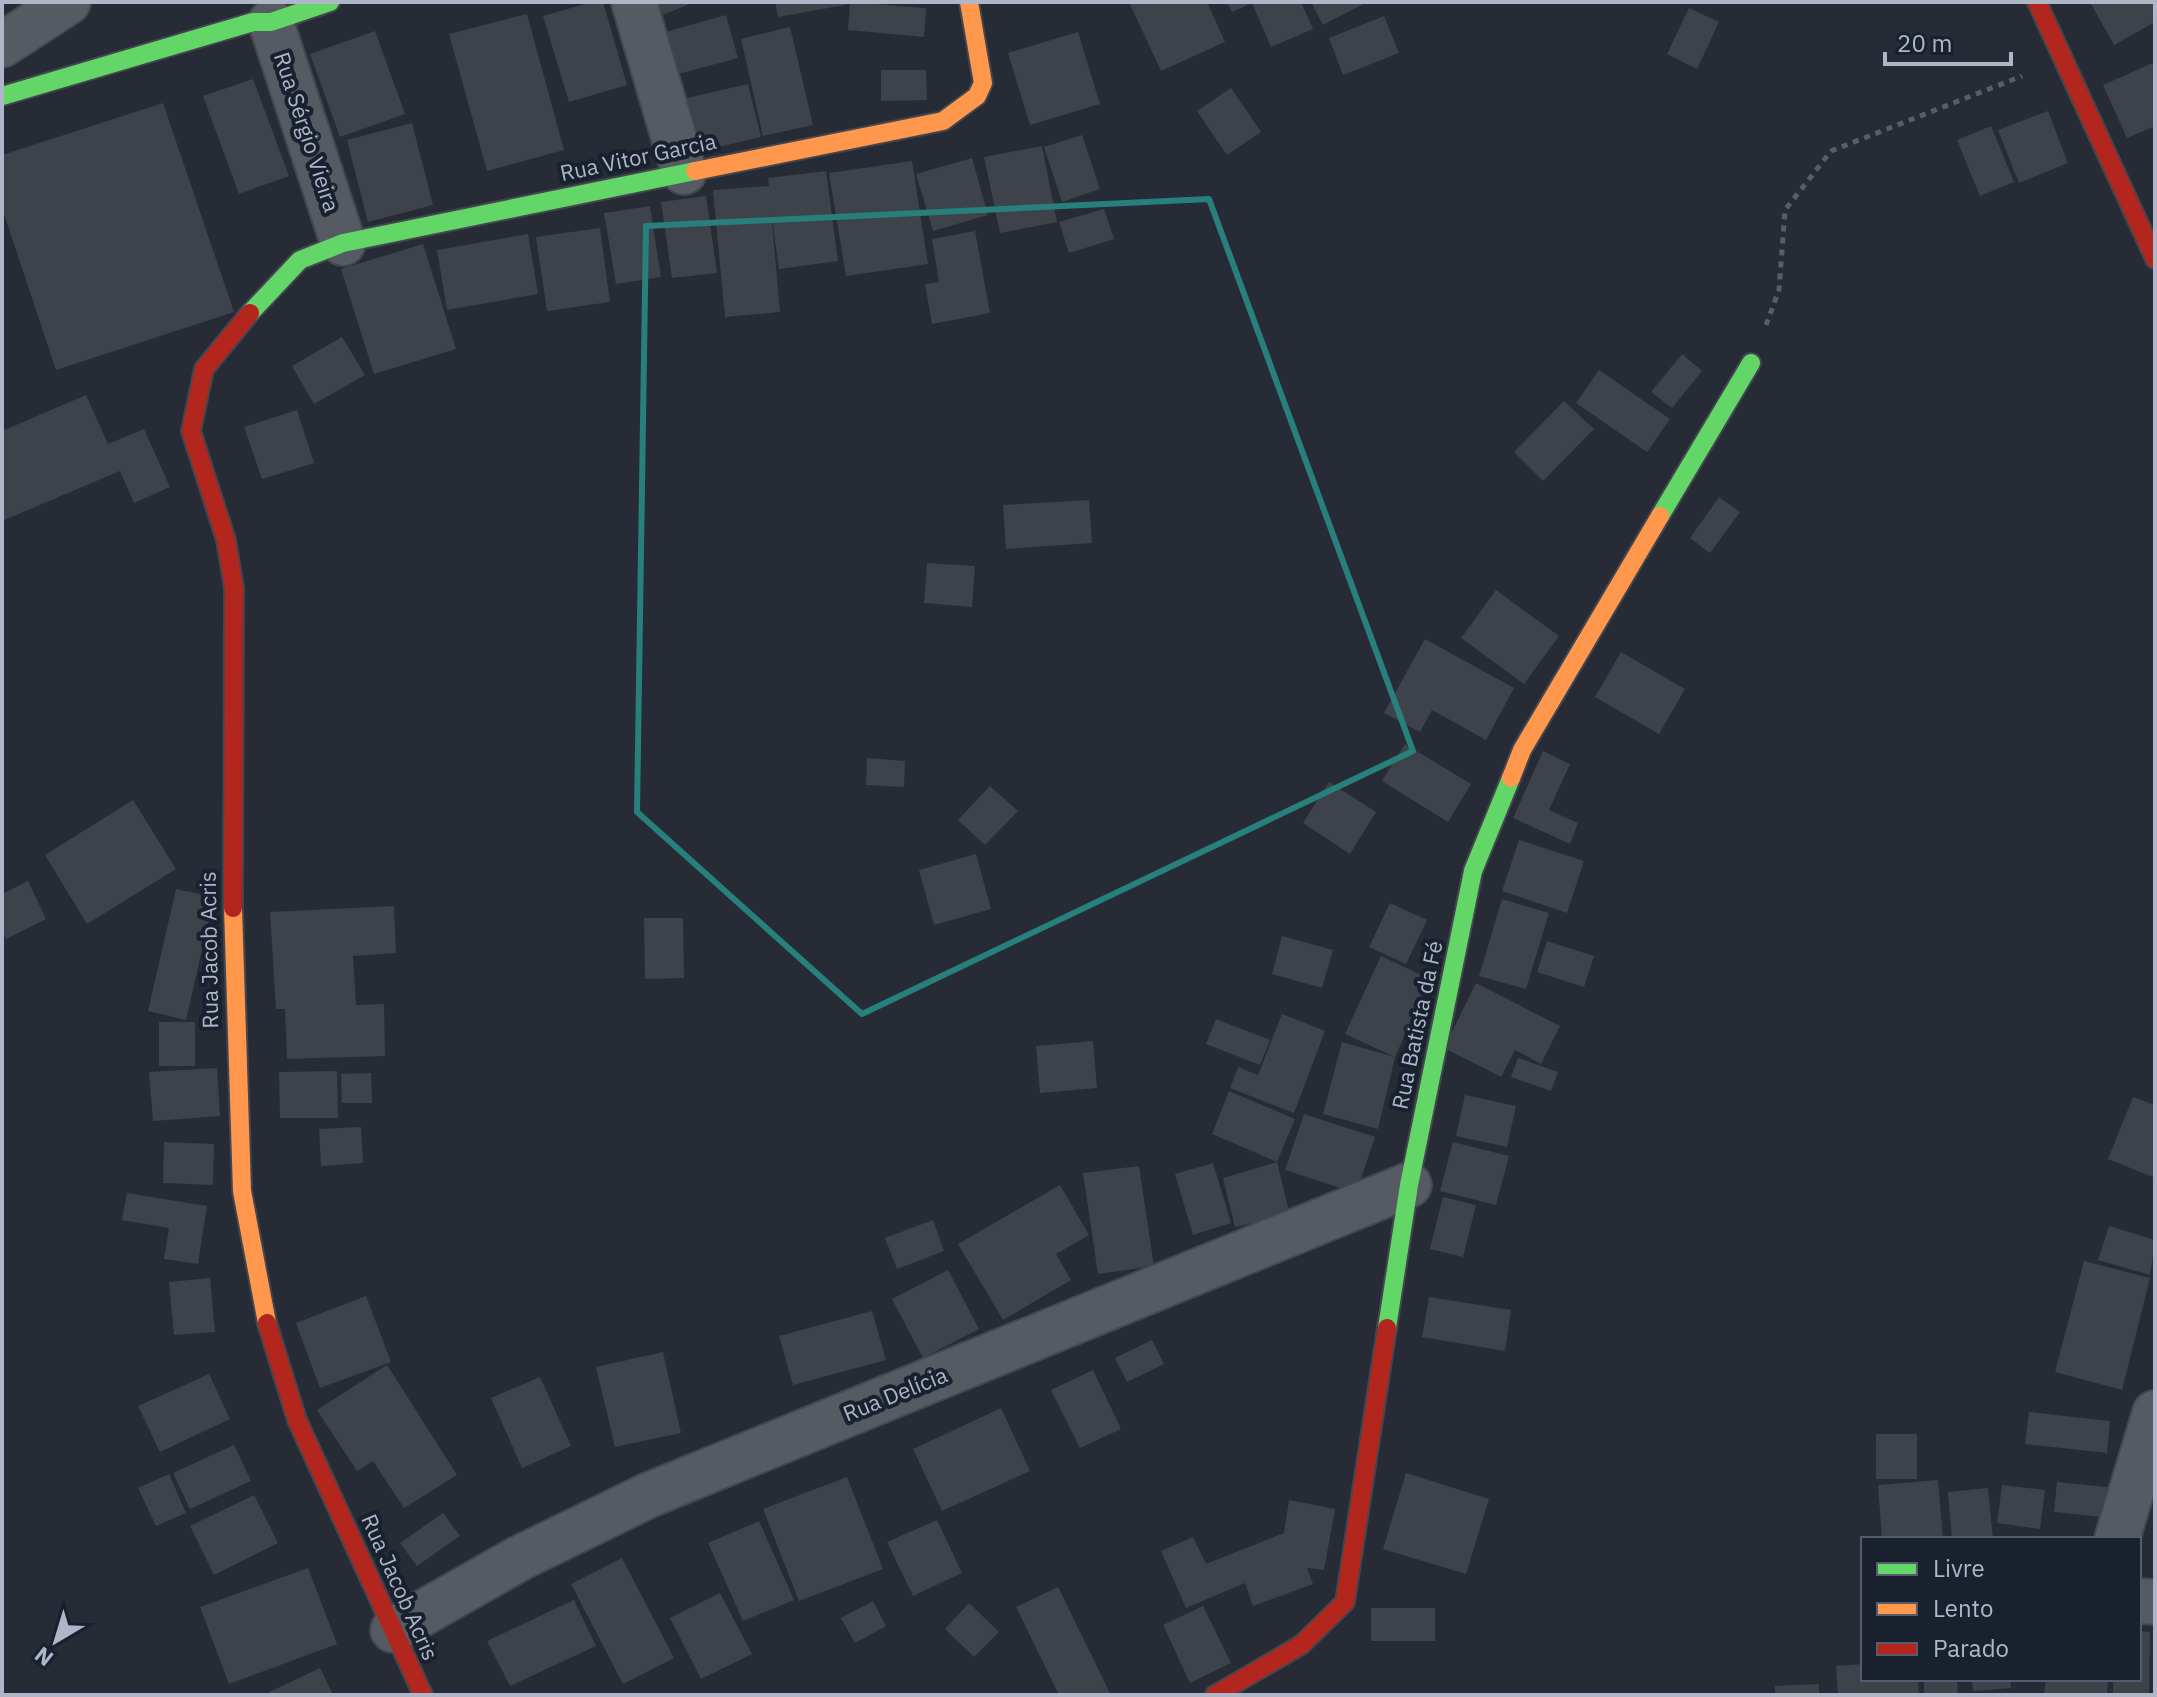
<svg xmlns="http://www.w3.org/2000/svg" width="2157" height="1697" viewBox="0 0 2157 1697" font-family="'IBM Plex Sans',sans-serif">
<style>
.building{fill:#3d424b}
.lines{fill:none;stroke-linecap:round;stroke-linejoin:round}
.street-casing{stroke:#42464e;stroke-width:48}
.fast-casing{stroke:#42464e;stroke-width:22}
.slow-casing{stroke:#42464e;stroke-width:22}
.jam-casing{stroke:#42464e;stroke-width:22}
.path{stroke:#585e66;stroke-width:5;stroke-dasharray:6 6;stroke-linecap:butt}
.street{stroke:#565a62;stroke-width:44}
.fast{stroke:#63d668;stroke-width:18}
.slow{stroke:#ff974d;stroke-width:18}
.jam{stroke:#b3261e;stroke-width:18}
.marked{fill:none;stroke:#27807b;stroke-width:6;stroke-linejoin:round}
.labels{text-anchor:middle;stroke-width:8;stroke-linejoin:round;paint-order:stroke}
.street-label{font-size:22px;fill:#aeb6c7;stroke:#19212f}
</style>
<rect width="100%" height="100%" fill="#262b35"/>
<g class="building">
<path d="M592,2H603L627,85L569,102L543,16Z"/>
<path d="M649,2H695L655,18Z"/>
<path d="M775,2H844L845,5L778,17Z"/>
<path d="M850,2L926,8L924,37L848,30Z"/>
<path d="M1129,2H1207L1225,42L1161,71Z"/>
<path d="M1227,2H1301L1313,29L1271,47L1252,3L1232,12Z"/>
<path d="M1311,2H1367L1323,25Z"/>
<path d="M2090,2H2155V22L2114,45Z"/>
<path d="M1689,8L1719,22L1697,69L1667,54Z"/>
<path d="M527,14L564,150L487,171L449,34Z"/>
<path d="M726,15L738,58L671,76L658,34Z"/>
<path d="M1384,16L1399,53L1343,75L1329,38Z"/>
<path d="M790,27L813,125L763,136L741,39Z"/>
<path d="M375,31L405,114L340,137L310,54Z"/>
<path d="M1078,32L1100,104L1030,125L1008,53Z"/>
<path d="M2155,62V126L2127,138L2103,85Z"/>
<path d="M881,70H926L927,100L881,101Z"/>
<path d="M253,79L289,176L239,194L203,96Z"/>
<path d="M748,84L761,137L686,155L674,101Z"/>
<path d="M1231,88L1261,132L1227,155L1197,111Z"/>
<path d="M163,103L234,312L56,370L2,208V155Z"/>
<path d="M2048,111L2068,163L2019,183L1998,130Z"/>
<path d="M412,123L433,205L368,222L347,140Z"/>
<path d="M1991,126L2014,182L1980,196L1957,140Z"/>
<path d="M1082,135L1100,189L1062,202L1044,147Z"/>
<path d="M1042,146L1057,222L1000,233L984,157Z"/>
<path d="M972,158L988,215L933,231L916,174Z"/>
<path d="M912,161L928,264L846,276L829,173Z"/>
<path d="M826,171L838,261L779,269L771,211L780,312L725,317L713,190L769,186L768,178Z"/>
<path d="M706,196L717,273L672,278L661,202Z"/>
<path d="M650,206L661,277L616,284L604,213Z"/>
<path d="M1104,209L1114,239L1069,253L1059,222Z"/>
<path d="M600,228L610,302L547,311L536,237Z"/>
<path d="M975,231L990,313L932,324L925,284L939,282L932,239Z"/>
<path d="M528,234L538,294L447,310L437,250Z"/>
<path d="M423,244L456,349L374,374L341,269Z"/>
<path d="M342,337L365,375L314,404L292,366Z"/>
<path d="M1682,354L1702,371L1672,408L1651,392Z"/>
<path d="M1599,370L1670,419L1647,452L1576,403Z"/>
<path d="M86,395L108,444L144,429L170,487L134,503L120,471L2,521V431Z"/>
<path d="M1564,401L1594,429L1543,481L1514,452Z"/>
<path d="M297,410L314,463L262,479L244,427Z"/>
<path d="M1719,497L1740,512L1710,553L1690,538Z"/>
<path d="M1089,500L1092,543L1006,549L1003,505Z"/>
<path d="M927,563L975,566L972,607L924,603Z"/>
<path d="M1496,590L1559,636L1524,684L1461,638Z"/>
<path d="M1425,639L1514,688L1486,740L1432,710L1420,732L1384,713Z"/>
<path d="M1621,652L1685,689L1659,734L1595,697Z"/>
<path d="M1405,744L1471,784L1448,822L1382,781Z"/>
<path d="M1543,751L1570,764L1549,810L1578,823L1570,844L1513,818Z"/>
<path d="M867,758L905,761L904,787L866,785Z"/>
<path d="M1329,782L1376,812L1350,854L1303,823Z"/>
<path d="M990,786L1018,811L985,845L958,820Z"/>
<path d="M133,800L176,869L87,924L45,855Z"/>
<path d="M1519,840L1584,861L1567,913L1502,891Z"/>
<path d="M976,854L991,909L934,925L919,870Z"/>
<path d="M28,881L46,919L6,939L2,931V894Z"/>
<path d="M176,889L214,897L186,1020L148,1011Z"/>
<path d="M1502,899L1549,913L1526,989L1479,976Z"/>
<path d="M1390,903L1427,920L1406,964L1369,947Z"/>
<path d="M394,906L396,953L353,956L356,1005L384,1004L385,1056L287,1059L285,1009H276L270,912Z"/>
<path d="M644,918H683L684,978L645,979Z"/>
<path d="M1282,936L1333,950L1322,988L1272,974Z"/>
<path d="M1547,941L1594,956L1584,987L1537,972Z"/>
<path d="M1381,956L1430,979L1395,1057L1378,1129L1323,1114L1342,1042L1395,1057L1345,1034Z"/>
<path d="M1476,983L1560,1026L1541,1064L1515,1050L1501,1077L1444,1048Z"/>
<path d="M1282,1014L1325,1031L1294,1113L1230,1088L1238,1067L1258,1075Z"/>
<path d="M1216,1019L1270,1040L1260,1065L1206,1044Z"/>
<rect x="159" y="1022" width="36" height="44"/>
<path d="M1093,1041L1097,1088L1040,1093L1036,1046Z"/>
<path d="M1518,1058L1558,1072L1551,1091L1511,1077Z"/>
<path d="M217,1068L220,1116L153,1121L149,1072Z"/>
<path d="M337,1071L338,1118H280L279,1072Z"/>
<path d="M371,1073L372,1103H342L341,1074Z"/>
<path d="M1229,1091L1295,1119L1277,1162L1212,1134Z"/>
<path d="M1465,1095L1516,1106L1507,1147L1456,1136Z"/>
<path d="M2133,1097L2155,1105V1178L2108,1159Z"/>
<path d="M1304,1114L1375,1137L1356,1193L1285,1170Z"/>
<path d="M361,1127L363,1163L321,1166L319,1129Z"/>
<path d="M164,1142L214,1144L213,1185L163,1183Z"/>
<path d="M1453,1142L1509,1156L1496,1205L1440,1191Z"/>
<path d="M1277,1162L1290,1215L1235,1227L1223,1178Z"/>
<path d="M1213,1163L1231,1223L1193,1235L1175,1174Z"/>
<path d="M1139,1166L1154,1266L1098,1274L1083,1173Z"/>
<path d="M1060,1185L1089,1235L1056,1254L1071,1280L1003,1320L958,1244Z"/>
<path d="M127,1193L207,1206L198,1264L164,1259L169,1228L122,1220Z"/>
<path d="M1443,1197L1476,1205L1463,1257L1430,1249Z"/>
<path d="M933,1220L944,1251L897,1269L885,1238Z"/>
<path d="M2109,1226L2155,1240L2150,1275L2098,1260Z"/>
<path d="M2084,1261L2150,1278L2122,1390L2055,1372Z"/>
<path d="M948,1270L979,1329L923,1358L892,1299Z"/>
<path d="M210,1278L215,1332L174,1335L169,1282Z"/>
<path d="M366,1296L391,1362L320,1388L296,1323Z"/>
<path d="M1429,1297L1511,1310L1505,1351L1422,1337Z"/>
<path d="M872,1311L886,1360L793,1385L779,1336Z"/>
<path d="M1152,1340L1164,1364L1127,1382L1115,1358Z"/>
<path d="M663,1352L681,1433L615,1447L596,1367Z"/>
<path d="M387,1365L457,1475L404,1508L373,1461L357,1471L317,1410Z"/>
<path d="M1093,1370L1121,1429L1080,1448L1051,1390Z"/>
<path d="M209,1374L230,1419L160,1452L138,1406Z"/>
<path d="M540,1377L571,1446L522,1468L491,1398Z"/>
<path d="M1001,1408L1030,1471L942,1511L913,1449Z"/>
<path d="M2029,1412L2110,1421L2107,1453L2025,1444Z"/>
<rect x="1876" y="1434" width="41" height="45"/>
<path d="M234,1445L251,1481L190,1509L173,1473Z"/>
<path d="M1406,1473L1489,1499L1466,1574L1383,1549Z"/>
<path d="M169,1474L186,1513L156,1526L138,1488Z"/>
<path d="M847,1477L883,1569L799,1601L763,1509Z"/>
<path d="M1938,1480L1943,1539H1882L1878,1485Z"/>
<path d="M2057,1482L2107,1487L2103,1517L2054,1512Z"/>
<path d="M2002,1485L2045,1490L2040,1529L1997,1523Z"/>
<path d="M1988,1488L1993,1539H1952L1948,1492Z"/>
<path d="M254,1495L278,1543L214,1575L190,1526Z"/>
<path d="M1289,1500L1335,1509L1324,1570L1307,1568L1313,1584L1253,1606L1245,1583L1186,1608L1161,1551L1193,1537L1206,1564L1284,1533Z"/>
<path d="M443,1513L460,1536L417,1566L400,1543Z"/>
<path d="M937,1520L962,1573L913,1596L887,1542Z"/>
<path d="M759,1521L794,1600L743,1621L708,1543Z"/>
<path d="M622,1558L674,1658L623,1684L571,1584Z"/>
<path d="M308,1568L337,1644L229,1684L200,1607Z"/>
<path d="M1058,1587L1111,1695H1059L1016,1607Z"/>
<path d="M720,1593L752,1654L701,1679L670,1618Z"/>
<path d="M574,1600L596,1646L510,1686L487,1641Z"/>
<path d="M873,1601L886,1626L855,1643L841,1618Z"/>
<path d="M969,1603L999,1632L974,1657L945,1629Z"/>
<path d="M1203,1606L1231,1663L1190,1683L1163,1625Z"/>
<rect x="1371" y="1608" width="64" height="33"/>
<path d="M2139,1631L2150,1632L2149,1695L2113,1694V1679H2139Z"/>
<path d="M1863,1664V1679H1918L1919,1695H1838L1836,1666Z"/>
<path d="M320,1668L333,1695H263Z"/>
<path d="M1924,1679H1957L1958,1695H1924Z"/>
<path d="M1972,1679H2010L2011,1688L1973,1691Z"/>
<path d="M2046,1679H2108L2107,1695H2044Z"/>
<path d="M1819,1684V1695H1775V1686Z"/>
</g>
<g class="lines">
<g class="street-casing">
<g id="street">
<path d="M634,2L684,172"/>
<path d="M271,22L343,243"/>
<path d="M2,45L68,2"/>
<path d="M2117,1539L2155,1413"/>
<path d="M2139,1601L2155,1602"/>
<path d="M393,1630L520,1558L649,1495L1409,1185"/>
</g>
</g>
<g class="fast-casing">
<g id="fast">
<path d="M2,96L253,22H271L330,2"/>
<path d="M250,313L300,260L343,243L695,171"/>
<path d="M1660,516L1751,363"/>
<path d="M1387,1328L1409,1185L1473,871L1511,778"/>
</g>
</g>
<g class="slow-casing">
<g id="slow">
<path d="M695,171L943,121L977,96L983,83L969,2"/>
<path d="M1511,778L1522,750L1660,516"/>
<path d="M233,908L242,1191L267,1323"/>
</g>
</g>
<g class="jam-casing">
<g id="jam">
<path d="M2037,2L2155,259"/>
<path d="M233,908L234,588L226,540L191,431L204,369L250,313"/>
<path d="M267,1323L297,1420L423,1695"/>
<path d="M1215,1695L1301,1645L1345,1602L1387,1328"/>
</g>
</g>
<path class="path" d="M1766,325L1779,290L1785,210L1831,151L2022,76"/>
<use href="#street" class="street"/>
<use href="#fast" class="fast"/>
<use href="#slow" class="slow"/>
<use href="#jam" class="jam"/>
</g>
<path class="marked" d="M1209,199L1413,751L862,1014L637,812L646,226Z"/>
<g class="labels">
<g class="street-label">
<text transform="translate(307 132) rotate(72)" y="8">Rua Sérgio Vieira</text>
<text transform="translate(638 157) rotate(-12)" y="8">Rua Vitor Garcia</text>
<text transform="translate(209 950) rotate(-91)" y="8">Rua Jacob Acris</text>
<text transform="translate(1417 1025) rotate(-78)" y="8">Rua Batista da Fé</text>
<text transform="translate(895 1394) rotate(-22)" y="8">Rua Delícia</text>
<text transform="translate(400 1587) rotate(66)" y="8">Rua Jacob Acris</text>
</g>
</g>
<rect width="2157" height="1697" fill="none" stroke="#aeb6c7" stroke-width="8"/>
<rect x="1861" y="1537" width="280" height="144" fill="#19212f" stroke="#555d6c" stroke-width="2"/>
<rect x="1877" y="1563" width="40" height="12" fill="#63d668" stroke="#555d6c" stroke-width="2"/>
<text x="1933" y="1577" font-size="24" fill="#aeb6c7">Livre</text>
<rect x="1877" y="1603" width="40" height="12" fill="#ff974d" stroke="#555d6c" stroke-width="2"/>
<text x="1933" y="1617" font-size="24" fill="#aeb6c7">Lento</text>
<rect x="1877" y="1643" width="40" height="12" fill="#b3261e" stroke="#555d6c" stroke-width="2"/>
<text x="1933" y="1657" font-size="24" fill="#aeb6c7">Parado</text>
<g transform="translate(56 1641) rotate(218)" stroke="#19212f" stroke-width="6" paint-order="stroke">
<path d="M0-6L14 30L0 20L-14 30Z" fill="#aeb6c7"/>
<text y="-12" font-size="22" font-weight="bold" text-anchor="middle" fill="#aeb6c7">N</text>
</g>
<path d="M1885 52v12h126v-12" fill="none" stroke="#aeb6c7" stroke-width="4"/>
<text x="1897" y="52" font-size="24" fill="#aeb6c7" stroke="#19212f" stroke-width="6" paint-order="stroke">20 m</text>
</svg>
